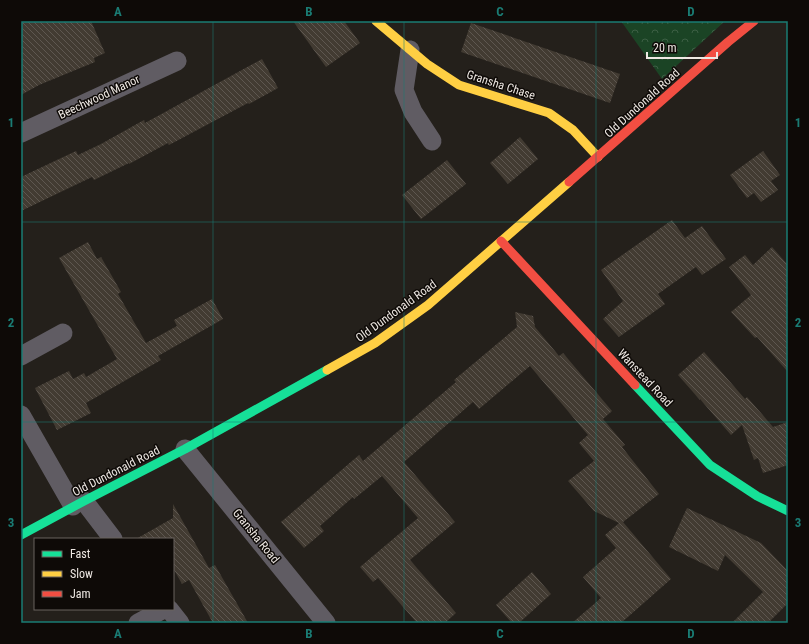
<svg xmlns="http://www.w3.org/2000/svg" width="809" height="644" viewBox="0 0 809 644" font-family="'Roboto Condensed',sans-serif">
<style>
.forest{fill:url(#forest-crowns)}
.building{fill:url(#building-back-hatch)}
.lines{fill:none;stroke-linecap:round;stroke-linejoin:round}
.street{stroke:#605c63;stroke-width:19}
.fast{stroke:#16e098;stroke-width:9}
.slow{stroke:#ffcf43;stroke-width:9}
.jam{stroke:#f24e42;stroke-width:9}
.grid{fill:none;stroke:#1a7c74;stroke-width:1;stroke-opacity:0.55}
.labels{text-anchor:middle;stroke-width:3;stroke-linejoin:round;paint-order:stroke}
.street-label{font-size:12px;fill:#eee8e3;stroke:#0e0a07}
.neatline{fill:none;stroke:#1a7c74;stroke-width:1.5}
.grid-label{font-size:13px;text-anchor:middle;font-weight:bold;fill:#1a7c74}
</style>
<defs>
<pattern id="forest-crowns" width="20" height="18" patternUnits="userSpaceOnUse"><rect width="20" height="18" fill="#1b4425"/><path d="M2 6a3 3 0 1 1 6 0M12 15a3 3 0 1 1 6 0" fill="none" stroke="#3c5f44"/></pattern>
<pattern id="building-back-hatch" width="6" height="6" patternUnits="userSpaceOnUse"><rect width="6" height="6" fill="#423b32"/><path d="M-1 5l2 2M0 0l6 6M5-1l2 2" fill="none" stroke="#5e5750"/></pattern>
</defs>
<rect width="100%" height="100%" fill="#24201b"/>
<path class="forest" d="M621,21H725L662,79Z"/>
<g class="building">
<path d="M21,21H91L105,53L94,58L95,62L39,85L21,95Z"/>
<path d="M293,21H344L360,43L326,67Z"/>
<path d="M471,23L620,74L610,103L461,52Z"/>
<path d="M262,59L278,88L249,104L248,103L169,145L168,143L129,164V163L94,180L92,177L21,211V177L76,151L78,155L101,144L144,120L145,123Z"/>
<path d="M520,137L538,159L508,184L490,163Z"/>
<path d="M763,151L780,175L771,181L778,190L761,202L754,193L747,198L730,175Z"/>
<path d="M447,160L466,184L421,219L402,195Z"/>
<path d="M672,220L685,238L702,226L726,259L702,275L696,267L658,294L665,304L619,337L603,319L623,301L601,270Z"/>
<path d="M88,242L97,259L101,257L121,292L118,294L146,343L177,326L174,320L212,299L223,319L158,356L161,360L86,403L91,413L57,430L35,388L69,371L73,379L84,373L86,377L117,359L59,258Z"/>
<path d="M772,247L788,265V372L757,337L755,338L731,312L751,295L729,267L745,255L753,265Z"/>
<path d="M515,312L533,316L535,327L559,356L563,353L612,411L603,419L625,445L622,447L659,494L623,522L671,579L621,623H572L601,598L583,577L616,548L605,535L619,523L594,511L568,481L594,461L579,443L588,435L530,366L479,409L473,402L404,462L455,522L410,560L456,613L445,623H417L378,578L373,582L360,567L418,518L382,476L354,499L353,497L320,526L324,531L304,548L281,522L359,455L363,461L456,382L454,380L517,327Z"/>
<path d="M704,352L745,399L747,397L773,427L788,422V465L763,473L758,458L754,460L742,425L731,435L700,399V400L678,375Z"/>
<path d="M173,504L209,568L215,565L248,623H213L189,580L182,584L173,568V539H136L173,518Z"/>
<path d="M687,508L761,543L788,571V603L768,623H732L763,592L725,555L718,571L669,547Z"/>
<path d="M532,572L551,594L519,623H512L496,605Z"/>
</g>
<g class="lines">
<g class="street">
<path d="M410,50L404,90L413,112L432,141"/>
<path d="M21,133L177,61"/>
<path d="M21,356L63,333"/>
<path d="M21,415L73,506"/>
<path d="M185,449L326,623"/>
<path d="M84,501L113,539"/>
<path d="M169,609L180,623"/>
<path d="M138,623L164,609"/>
</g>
<g class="fast">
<path d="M635,385L710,465L757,496L788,511"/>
<path d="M21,535L84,501L185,449L327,370"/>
</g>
<g class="slow">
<path d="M376,21L427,64L459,85L549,113L573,130L598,157"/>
<path d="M327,370L375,343L428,305L569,182"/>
</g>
<g class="jam">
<path d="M569,182L728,42L754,21"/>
<path d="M501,241L635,385"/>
</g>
</g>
<path class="grid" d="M213,21V623M404,21V623M596,21V623M21,222H788M21,422H788"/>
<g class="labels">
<g class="street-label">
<text transform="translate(501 85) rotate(18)" y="4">Gransha Chase</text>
<text transform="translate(99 97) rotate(-25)" y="4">Beechwood Manor</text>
<text transform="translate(642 103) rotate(-42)" y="4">Old Dundonald Road</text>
<text transform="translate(396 311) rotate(-36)" y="4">Old Dundonald Road</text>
<text transform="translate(645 378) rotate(47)" y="4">Wanstead Road</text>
<text transform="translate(116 471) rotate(-27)" y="4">Old Dundonald Road</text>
<text transform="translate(256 536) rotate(51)" y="4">Gransha Road</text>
</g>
</g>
<rect width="809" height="644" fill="none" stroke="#0e0a07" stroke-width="44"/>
<rect x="34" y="538" width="140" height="72" fill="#0e0a07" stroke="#68635f"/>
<rect x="42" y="551" width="20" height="6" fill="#16e098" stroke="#68635f"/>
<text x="70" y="558" font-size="12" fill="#eee8e3">Fast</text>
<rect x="42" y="571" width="20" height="6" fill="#ffcf43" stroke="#68635f"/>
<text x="70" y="578" font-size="12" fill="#eee8e3">Slow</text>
<rect x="42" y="591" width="20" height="6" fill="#f24e42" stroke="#68635f"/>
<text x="70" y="598" font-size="12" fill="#eee8e3">Jam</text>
<path d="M647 52v6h70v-6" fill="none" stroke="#eee8e3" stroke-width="2"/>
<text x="653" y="52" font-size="12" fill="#eee8e3" stroke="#0e0a07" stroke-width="3" paint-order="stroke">20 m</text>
<rect x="22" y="22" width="765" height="600" class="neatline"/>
<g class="grid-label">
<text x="118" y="16">A</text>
<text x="309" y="16">B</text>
<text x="500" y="16">C</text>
<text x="691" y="16">D</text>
<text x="11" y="127">1</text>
<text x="798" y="127">1</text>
<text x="11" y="327">2</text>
<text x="798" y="327">2</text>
<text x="11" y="527">3</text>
<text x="798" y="527">3</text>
<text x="118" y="638">A</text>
<text x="309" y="638">B</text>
<text x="500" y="638">C</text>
<text x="691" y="638">D</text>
</g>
</svg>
